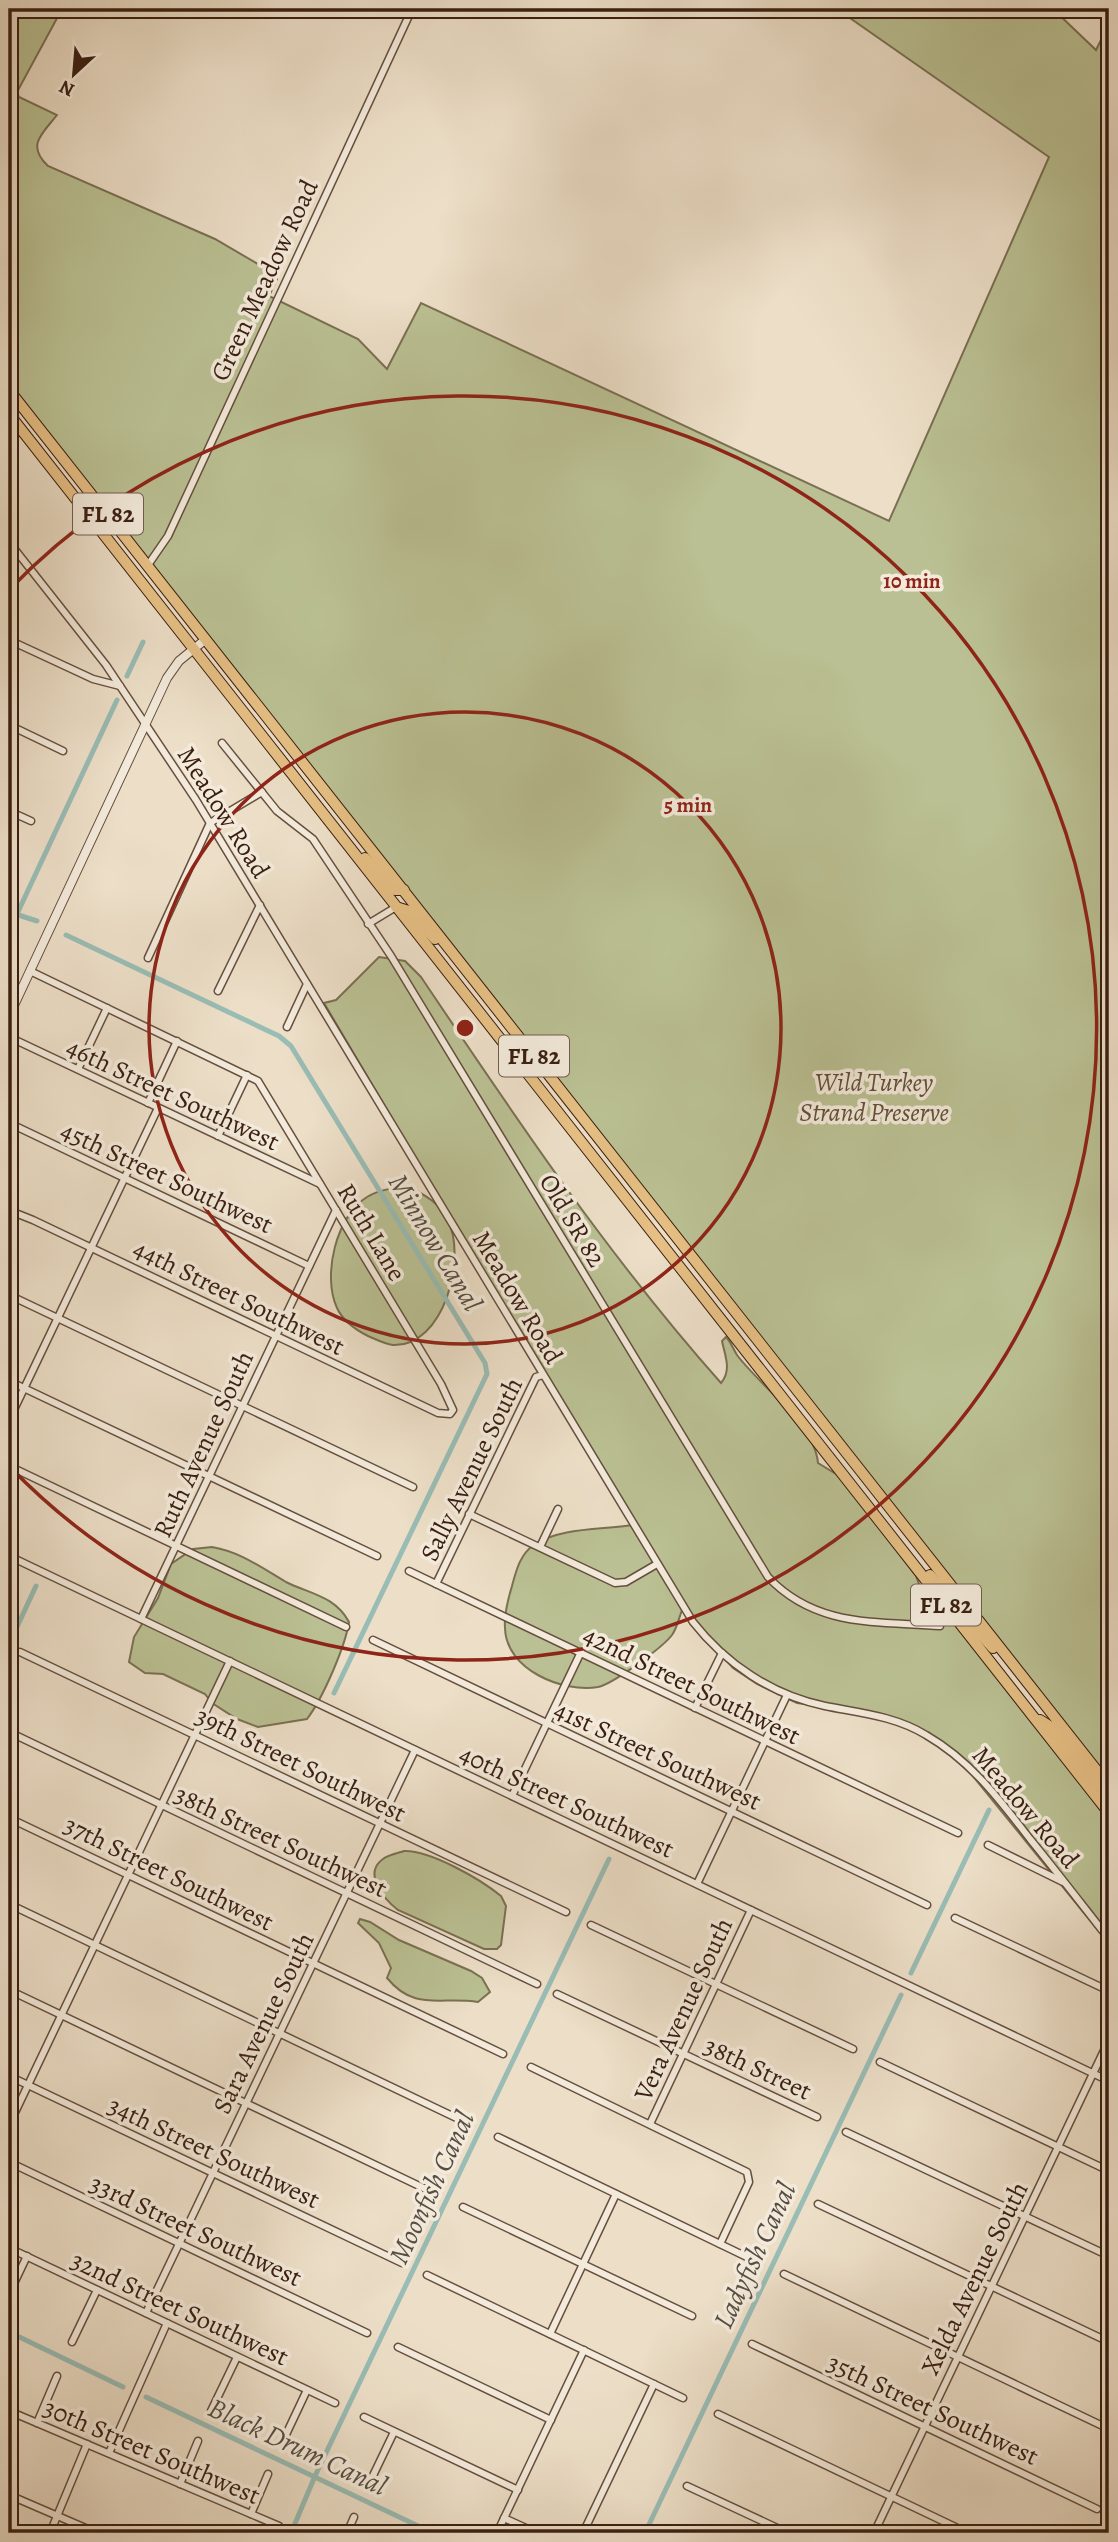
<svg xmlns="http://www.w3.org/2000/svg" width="1118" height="2542" viewBox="0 0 1118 2542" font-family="Alegreya,serif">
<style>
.green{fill:#bac093;stroke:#7a7052;stroke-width:2}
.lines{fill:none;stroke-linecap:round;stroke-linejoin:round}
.canal{stroke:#99bcb4;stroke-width:5}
.minor-casing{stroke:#664f3e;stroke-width:9}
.tertiary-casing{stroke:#664f3e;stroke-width:10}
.trunk-casing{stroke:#3a1f11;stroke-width:12}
.minor{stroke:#f3eadb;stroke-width:6}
.tertiary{stroke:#f3eadb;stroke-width:8}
.trunk{stroke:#e6bf84;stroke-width:10}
.ring{fill:none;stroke:#8f2418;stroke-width:3.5}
.labels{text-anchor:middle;stroke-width:7;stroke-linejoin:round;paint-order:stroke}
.shield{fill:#f3eadb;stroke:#725c4e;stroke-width:2}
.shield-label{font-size:24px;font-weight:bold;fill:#3a1f11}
.street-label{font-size:26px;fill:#3a1f11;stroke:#f3eadb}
.park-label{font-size:26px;font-style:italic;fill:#604f38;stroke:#f3eadb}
.water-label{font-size:28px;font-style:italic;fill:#564e42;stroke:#f3eadb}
.centre{fill:#8f2418;stroke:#f3eadb;stroke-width:3.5}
.ring-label{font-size:21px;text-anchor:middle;font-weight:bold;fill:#8f2418;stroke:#f3eadb;stroke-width:7;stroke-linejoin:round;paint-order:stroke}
</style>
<rect width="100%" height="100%" fill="#ecdec7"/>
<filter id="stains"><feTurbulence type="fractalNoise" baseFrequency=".00286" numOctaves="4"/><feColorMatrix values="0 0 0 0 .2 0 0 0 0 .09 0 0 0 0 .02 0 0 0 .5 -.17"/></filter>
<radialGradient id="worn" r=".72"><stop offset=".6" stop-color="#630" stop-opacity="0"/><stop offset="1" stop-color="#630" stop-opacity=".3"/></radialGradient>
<g class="green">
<path d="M9,9H62L17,92L19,97L57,115C42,134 26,145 48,166L215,239L263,267L277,279L269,296L358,339L387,369L421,303L889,521L1049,157L837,9H1053L1096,50L1109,24V1781L9,385Z"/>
<path d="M379,957L405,961L421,977C515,1117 609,1257 721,1383C732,1370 725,1356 722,1341L726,1337C731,1342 733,1349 737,1355C760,1386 815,1425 818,1463L841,1477L916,1576L924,1597H936L1109,1817V1944L972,1775L940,1744L897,1721L844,1709L797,1703L757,1684L733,1668L682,1610C679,1618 677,1628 672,1635C663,1647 613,1684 598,1687C563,1693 506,1670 505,1628C504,1616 508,1599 512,1586C516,1571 520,1554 534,1545C560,1527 603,1530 632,1525L324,1003L336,1000Z"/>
<path d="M409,1187C425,1195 440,1203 448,1221C467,1258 444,1347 393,1345C385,1344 375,1339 368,1336C356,1330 343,1321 337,1308C322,1276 336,1216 367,1197C378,1190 396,1187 409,1187Z"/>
<path d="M212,1547C241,1552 262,1568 286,1582C310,1594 335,1596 349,1622C345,1647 323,1698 307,1719L258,1727L237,1719L212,1703L205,1694L163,1674L145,1673L129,1662L134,1637L158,1598L171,1564L193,1549Z"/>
<path d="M404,1851C430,1850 480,1879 501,1896L506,1906L501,1945L497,1949H484L398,1910C385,1900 362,1874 383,1859C388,1855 398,1853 404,1851Z"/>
<path d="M360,1919L370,1922L399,1940L471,1971L482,1978L490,1992L478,2002C440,1996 415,2012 387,1978L391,1968L379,1943L358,1923Z"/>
</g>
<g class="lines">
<g class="canal">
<path d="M127,676L143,642"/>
<path d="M9,912L37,921"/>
<path d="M9,931L117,700"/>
<path d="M66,935L279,1036L291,1046L485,1363L487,1374L334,1693"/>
<path d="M9,1644L36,1586"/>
<path d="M911,1973L989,1810"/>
<path d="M9,2332L123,2387"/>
<path d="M146,2397L433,2533"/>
<path d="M291,2533L315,2476L609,1859"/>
<path d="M645,2533L901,1995"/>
<path d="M1101,2533L1109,2516"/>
</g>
<g class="minor-casing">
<g id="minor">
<path d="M9,542L106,665L196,800L693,1622C726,1664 772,1695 825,1706C860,1713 895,1716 926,1735C971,1761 999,1799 1030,1839C1057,1872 1083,1906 1109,1939"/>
<path d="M148,565L168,536L412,9"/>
<path d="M9,640L93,679L120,686"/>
<path d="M9,725L63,751"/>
<path d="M222,743L277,811L313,839L391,956L768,1577C816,1628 877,1621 940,1626"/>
<path d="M9,811L31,821"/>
<path d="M368,924L396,907"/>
<path d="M148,958L210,823L262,792"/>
<path d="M218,991L260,905"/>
<path d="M287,1027L307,984"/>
<path d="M9,1037L320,1184"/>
<path d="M78,1069L107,1008"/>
<path d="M148,1103L177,1041"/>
<path d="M9,1123L309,1266"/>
<path d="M218,1136L247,1075"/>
<path d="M9,1217L18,1214L33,1220L438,1413L450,1414L453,1410L441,1384L258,1081L30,971"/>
<path d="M9,1295L413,1487"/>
<path d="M9,1381L377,1556"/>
<path d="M9,1420L158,1108"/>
<path d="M9,1466L346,1627"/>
<path d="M469,1514L615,1583L626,1582L657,1564"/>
<path d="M540,1547L558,1509"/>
<path d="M9,1556L1109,2081"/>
<path d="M409,1571L958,1833"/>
<path d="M436,1584L536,1377L543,1375"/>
<path d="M141,1619L336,1210"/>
<path d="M373,1640L927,1905"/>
<path d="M20,1652L566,1912"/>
<path d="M695,1708L722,1653"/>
<path d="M9,1732L537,1984"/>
<path d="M512,1796L581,1652"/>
<path d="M9,1818L503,2054"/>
<path d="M988,1845L1063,1882"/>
<path d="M697,1884L787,1695"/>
<path d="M9,1904L467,2123"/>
<path d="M955,1918L1109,1991"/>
<path d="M591,1925L853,2049"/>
<path d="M9,1990L434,2193"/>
<path d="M557,1994L817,2117"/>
<path d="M880,2062L1109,2171"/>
<path d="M531,2067L747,2172L749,2182L720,2244"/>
<path d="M9,2076L402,2263"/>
<path d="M650,2124L751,1910"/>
<path d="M9,2125L230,1661"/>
<path d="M846,2132L1109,2256"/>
<path d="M498,2137L749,2258"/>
<path d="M9,2162L367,2333"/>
<path d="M818,2204L1109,2342"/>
<path d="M463,2207L692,2316"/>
<path d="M9,2248L335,2403"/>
<path d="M784,2274L1109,2429"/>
<path d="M427,2275L683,2398"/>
<path d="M9,2294L27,2256"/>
<path d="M146,2313L415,1750"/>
<path d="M550,2334L616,2194"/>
<path d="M72,2342L97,2290"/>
<path d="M752,2344L1097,2509"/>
<path d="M398,2347L551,2420"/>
<path d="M9,2411L279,2526"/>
<path d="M211,2411L237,2357"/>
<path d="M718,2414L968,2533"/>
<path d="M364,2417L518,2490"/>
<path d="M37,2423L57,2376"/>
<path d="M282,2443L307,2390"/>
<path d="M109,2453L167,2323"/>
<path d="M180,2484L198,2441"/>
<path d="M368,2486L394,2432"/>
<path d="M687,2486L788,2533"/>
<path d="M9,2495L97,2533"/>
<path d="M251,2514L268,2474"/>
<path d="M504,2518L537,2533"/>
<path d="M50,2533L87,2444"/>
<path d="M347,2533L354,2517"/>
<path d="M497,2533L584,2350"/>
<path d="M583,2533L654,2384"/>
<path d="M874,2533L1109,2040"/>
</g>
</g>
<g class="tertiary-casing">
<path id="tertiary" d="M9,1016L167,678L179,661L206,639"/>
</g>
<g class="trunk-casing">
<g id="trunk">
<path d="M9,390L1109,1786"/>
<path d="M9,414L1109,1813"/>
<path d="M365,858L395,890H404"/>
<path d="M396,907L409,911L435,939"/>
<path d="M930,1575L949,1596L964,1601"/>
<path d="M960,1622H969L993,1648"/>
<path d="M1040,1720L1051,1727L1109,1797"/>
</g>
</g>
<use href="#minor" class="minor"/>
<use href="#tertiary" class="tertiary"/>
<use href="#trunk" class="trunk"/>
</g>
<g class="ring">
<circle cx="465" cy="1028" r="316"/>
<path d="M10 589A632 632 0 1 1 10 1467"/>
</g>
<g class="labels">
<g class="shield">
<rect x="73" y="493.5" width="70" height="41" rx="5"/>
<rect x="499" y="1035.5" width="70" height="41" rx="5"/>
<rect x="911" y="1584.5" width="70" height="41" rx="5"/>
</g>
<g class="shield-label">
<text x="108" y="522">FL 82</text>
<text x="534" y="1064">FL 82</text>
<text x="946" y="1613">FL 82</text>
</g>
<g class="street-label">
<text transform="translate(264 280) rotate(-65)" y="9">Green Meadow Road</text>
<text transform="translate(224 812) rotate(58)" y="9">Meadow Road</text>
<text transform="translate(173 1094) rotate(25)" y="9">46th Street Southwest</text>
<text transform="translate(167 1177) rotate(25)" y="9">45th Street Southwest</text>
<text transform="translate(573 1220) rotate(59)" y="9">Old SR 82</text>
<text transform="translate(372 1232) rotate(59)" y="9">Ruth Lane</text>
<text transform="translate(239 1297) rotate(26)" y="9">44th Street Southwest</text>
<text transform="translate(518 1297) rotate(59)" y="9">Meadow Road</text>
<text transform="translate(203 1444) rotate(-65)" y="9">Ruth Avenue South</text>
<text transform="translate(471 1469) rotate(-64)" y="9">Sally Avenue South</text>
<text transform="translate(692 1685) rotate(26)" y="9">42nd Street Southwest</text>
<text transform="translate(658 1755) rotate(25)" y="9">41st Street Southwest</text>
<text transform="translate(301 1764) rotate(26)" y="9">39th Street Southwest</text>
<text transform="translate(567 1801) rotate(25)" y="9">40th Street Southwest</text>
<text transform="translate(1026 1807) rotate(50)" y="9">Meadow Road</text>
<text transform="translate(281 1841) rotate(25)" y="9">38th Street Southwest</text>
<text transform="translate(169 1873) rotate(26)" y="9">37th Street Southwest</text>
<text transform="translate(683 2009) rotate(-65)" y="9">Vera Avenue South</text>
<text transform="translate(263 2023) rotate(-64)" y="9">Sara Avenue South</text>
<text transform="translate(758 2068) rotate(25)" y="9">38th Street</text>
<text transform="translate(214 2152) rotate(25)" y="9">34th Street Southwest</text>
<text transform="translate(196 2230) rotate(25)" y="9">33rd Street Southwest</text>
<text transform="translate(974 2278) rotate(-64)" y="9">Xelda Avenue South</text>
<text transform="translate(180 2308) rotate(25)" y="9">32nd Street Southwest</text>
<text transform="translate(933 2409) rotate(25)" y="9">35th Street Southwest</text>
<text transform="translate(152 2451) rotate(23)" y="9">30th Street Southwest</text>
</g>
<g class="park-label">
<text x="874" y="1091">Wild Turkey<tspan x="874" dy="30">Strand Preserve</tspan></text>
</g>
<g class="water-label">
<text transform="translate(436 1242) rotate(59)" y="10">Minnow Canal</text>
<text transform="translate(431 2187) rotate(-65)" y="10">Moonfish Canal</text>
<text transform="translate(754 2255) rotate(-65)" y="10">Ladyfish Canal</text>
<text transform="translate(298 2446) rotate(25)" y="10">Black Drum Canal</text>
</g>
</g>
<circle cx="465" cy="1028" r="10" class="centre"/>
<g class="ring-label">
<text x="912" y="588">10 min</text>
<text x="688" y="812">5 min</text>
</g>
<rect width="1118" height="2542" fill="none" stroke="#ecdec7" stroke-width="35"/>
<rect x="10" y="10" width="1097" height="2521" fill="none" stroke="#3a1f11" stroke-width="3.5"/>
<rect x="18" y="18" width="1083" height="2507" fill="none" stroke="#3a1f11" stroke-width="2"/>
<g transform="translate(74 74) rotate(206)" stroke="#f3eadb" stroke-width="5" paint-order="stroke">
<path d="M0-5L12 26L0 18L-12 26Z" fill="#3a1f11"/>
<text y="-10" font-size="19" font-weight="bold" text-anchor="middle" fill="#3a1f11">N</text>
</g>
<rect width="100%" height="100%" filter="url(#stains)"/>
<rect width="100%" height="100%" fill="url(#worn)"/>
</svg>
